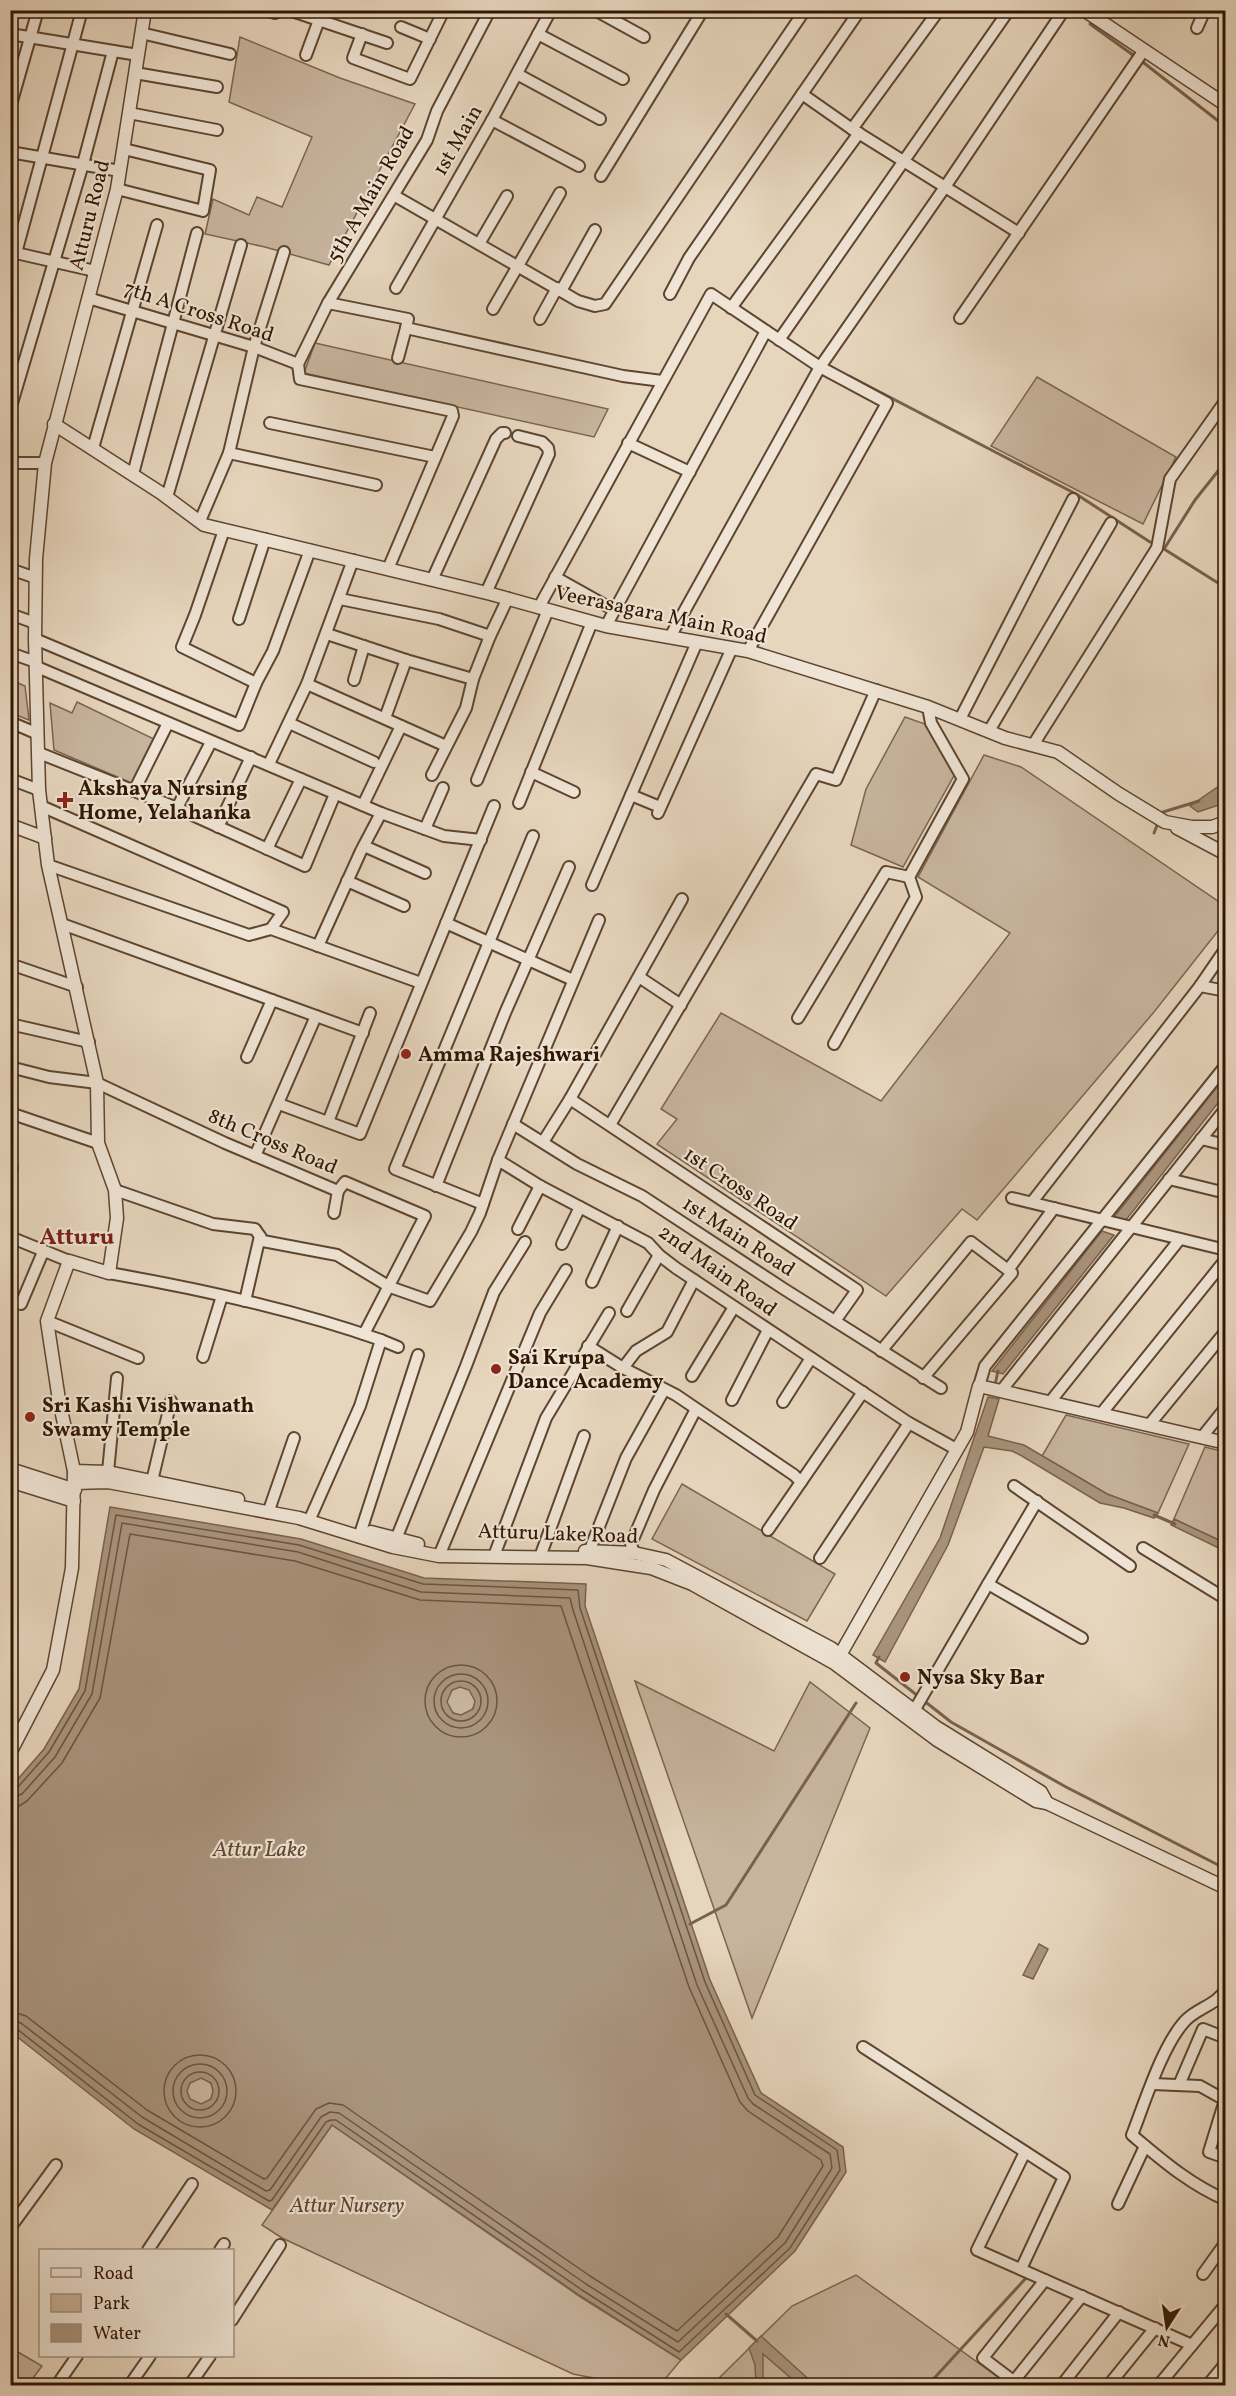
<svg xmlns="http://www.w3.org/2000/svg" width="1236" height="2396" viewBox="0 0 1236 2396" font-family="Vollkorn,serif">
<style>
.green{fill:#c8b59e;stroke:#7c654f;stroke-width:1.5}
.water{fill:#a9947d;stroke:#79614b;stroke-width:1.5;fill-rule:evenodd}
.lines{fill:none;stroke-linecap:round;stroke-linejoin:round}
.shore{stroke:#6c543e;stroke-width:1.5}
.stream{stroke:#79614b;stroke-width:3}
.minor-casing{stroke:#5e4530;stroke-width:14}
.tertiary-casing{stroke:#5e4530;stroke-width:15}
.minor{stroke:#efe4d5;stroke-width:10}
.tertiary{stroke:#efe4d5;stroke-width:12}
.poi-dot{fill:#8f2418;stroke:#efe4d5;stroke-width:2}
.labels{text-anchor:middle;stroke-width:4.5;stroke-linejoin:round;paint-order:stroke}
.street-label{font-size:21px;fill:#301500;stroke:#efe4d5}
.poi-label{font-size:21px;font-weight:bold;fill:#301500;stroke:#efe4d5;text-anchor:start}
.park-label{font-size:21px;font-style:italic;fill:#5e452f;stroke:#efe4d5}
.water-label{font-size:22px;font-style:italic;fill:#604832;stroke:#efe4d5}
.quarter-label{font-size:24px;font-weight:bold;fill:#7a1f14;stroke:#efe4d5}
</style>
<rect width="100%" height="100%" fill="#e7d6be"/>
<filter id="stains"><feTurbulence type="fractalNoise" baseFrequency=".00333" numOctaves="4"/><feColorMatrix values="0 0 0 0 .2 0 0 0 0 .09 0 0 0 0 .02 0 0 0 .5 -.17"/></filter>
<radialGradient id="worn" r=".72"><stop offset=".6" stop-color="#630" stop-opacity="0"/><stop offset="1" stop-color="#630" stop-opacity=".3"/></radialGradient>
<g class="green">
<path d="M240,37L340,78L415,104L329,265L265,247L205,234L213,199L249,215L257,197L282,207L312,137L229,102Z"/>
<path d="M315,343L608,409L594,437L304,373Z"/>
<path d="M1037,377L1176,457L1143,524L991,446Z"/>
<path d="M11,680L25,686L29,720L11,713Z"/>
<path d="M77,702L154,739L134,784L54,750L50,703L72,713Z"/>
<path d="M905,717L925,724L956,772L903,867L851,845L866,789Z"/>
<path d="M984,755L1021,767L1225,906V922L1154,1012L977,1220L962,1209L886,1296L657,1144L677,1119L661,1109L721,1013L881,1101L1010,933L918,877Z"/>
<path d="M1066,1415L1189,1444L1158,1513L1107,1494L1042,1456Z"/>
<path d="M1205,1447L1225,1452V1543L1174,1519Z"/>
<path d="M682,1484L835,1574L807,1621L652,1539Z"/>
<path d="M635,1681L774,1751L810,1682L870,1728L752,2018Z"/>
<circle cx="461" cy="1701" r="14"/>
<circle cx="200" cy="2091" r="13"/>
<path d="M332,2125L579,2296L681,2360L660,2385H629L573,2374L282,2238L262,2225Z"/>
<path d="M856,2275L1009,2385L711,2386L792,2306Z"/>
<path d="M11,2348L42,2366L28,2385H11Z"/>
</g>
<g class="water">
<path d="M1225,782V803L1198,812L1190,806Z"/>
<path d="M1225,1077V1094L1126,1220L1114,1217Z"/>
<path d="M1102,1231L1114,1235L1003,1374L992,1371Z"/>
<path d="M988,1397L999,1399L988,1436L1024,1445L1107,1494L1158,1513L1154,1518L1124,1508L1100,1503L1022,1456L1012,1451L984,1447L948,1545L885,1662L873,1655L940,1538Z"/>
<path d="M110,1507L301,1539L424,1578L586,1584L585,1606L710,1980L761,2093L843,2147L846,2172L795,2251L681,2360L579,2295L332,2125L272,2210L134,2129L11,2032V1787L44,1749L79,1689ZM460,1687L469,1690L475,1701L473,1709L461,1715L453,1713L447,1702L452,1690ZM201,2078L211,2083L213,2091L211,2099L201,2104L190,2099L187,2091L190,2083Z"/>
<path d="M1174,1519L1225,1543V1551L1171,1525Z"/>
<path d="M1039,1944L1048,1949L1033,1979L1023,1975Z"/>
<path d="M761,2336L815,2385H799L763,2354V2385H756L755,2365L749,2348Z"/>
</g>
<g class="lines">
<g class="shore">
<circle cx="461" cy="1701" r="36"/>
<circle cx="461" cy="1701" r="27"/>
<circle cx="461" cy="1701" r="20"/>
<path d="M10,1790L17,1788L49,1752L85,1691L116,1515L299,1545L423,1584L578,1590L580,1608L705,1982L755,2095L837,2150L840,2170L790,2248L679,2352L582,2290L336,2120H331L326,2122L272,2200L269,2201L138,2124L17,2029L10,2028"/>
<path d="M10,1798L22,1794L55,1757L92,1694L122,1523L298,1552L421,1592L570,1598L573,1610L697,1985L748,2098L753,2104L830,2154L832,2168L785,2243L678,2342L586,2284L339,2113L330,2112L321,2117L270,2190L266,2191L142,2117L21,2023L10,2020"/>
<path d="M10,1807L19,1806L27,1801L62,1763L100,1698L130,1534L295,1561L420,1600L561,1606L689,1987L740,2102L748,2111L821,2160L823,2166L778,2237L677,2331L590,2276L343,2105L329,2103L316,2109L267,2178L264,2179L147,2110L26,2016L10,2011"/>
<circle cx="200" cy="2091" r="36"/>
<circle cx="200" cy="2091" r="27"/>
<circle cx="200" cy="2091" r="19"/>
</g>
<g class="stream">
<path d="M1090,24L1133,55"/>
<path d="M1144,63L1226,127"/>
<path d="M849,376L1076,494L1150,542"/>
<path d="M1226,461L1195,500L1164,549L1226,588"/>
<path d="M1163,812L1199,801"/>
<path d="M1154,833L1158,823"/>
<path d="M995,1385L998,1371"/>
<path d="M1154,1515L1175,1524"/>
<path d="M879,1657L876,1663L951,1722L1066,1787L1226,1869"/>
<path d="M690,1924L726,1905L856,1703"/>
<path d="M726,2314L757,2341"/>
<path d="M927,2386L1026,2278"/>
</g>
<g class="minor-casing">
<g id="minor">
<path d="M265,10L275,13L283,10"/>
<path d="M289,10L387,43"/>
<path d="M595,10L644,37"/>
<path d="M401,27L430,39"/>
<path d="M1197,28L1205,10"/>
<path d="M141,33L230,54"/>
<path d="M10,34L138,55"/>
<path d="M362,34L353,58L410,79L444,10"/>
<path d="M538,34L623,79"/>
<path d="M306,55L319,20"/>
<path d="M135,73L217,87"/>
<path d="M517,74L600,119"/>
<path d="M802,94L852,129L1019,233"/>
<path d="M10,108L38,10"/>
<path d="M129,113L217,130"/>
<path d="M492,120L579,166"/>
<path d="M852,129L939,10"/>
<path d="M10,152L120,171"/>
<path d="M601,176L703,10"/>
<path d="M117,189L203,211L210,170L124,149"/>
<path d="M395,196L578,301L595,306L605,304L805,10"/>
<path d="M479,244L507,196"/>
<path d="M16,253L82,10"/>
<path d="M11,254L16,253L95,271"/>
<path d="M396,288L492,120L551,10"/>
<path d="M561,291L595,230"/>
<path d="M670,294L689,258L860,10"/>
<path d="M88,298L254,347L298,364"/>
<path d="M328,303L408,319L406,328L623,376L662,381"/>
<path d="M731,308L859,133"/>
<path d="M493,309L560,193"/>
<path d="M960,318L1144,50"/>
<path d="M540,319L557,288"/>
<path d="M779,340L1009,10"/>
<path d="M398,358L406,328"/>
<path d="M298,364L328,303L427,140L437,111L490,10"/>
<path d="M298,364L300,379L452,411L453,416L388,569"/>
<path d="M10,410L83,164L113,51"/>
<path d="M270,423L435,457"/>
<path d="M628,443L690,472"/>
<path d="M93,448L157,225"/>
<path d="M229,453L376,485"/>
<path d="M10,463H45"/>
<path d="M133,474L197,233"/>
<path d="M167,497L241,245"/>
<path d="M200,521L229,453L254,347L284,252"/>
<path d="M224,530L195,615L182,647L256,683"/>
<path d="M10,569L36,578"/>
<path d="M555,577L614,610"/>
<path d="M432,580L496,439L502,433H505"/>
<path d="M486,593L549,454L548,448L542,442L518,436"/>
<path d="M340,599L439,619L490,636L508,598"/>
<path d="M539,607L711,294L820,367L887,403L748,651"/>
<path d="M10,614L35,623"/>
<path d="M239,619L265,539"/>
<path d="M606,626L766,331"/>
<path d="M327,634L406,660L473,679L490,636"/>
<path d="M670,637L820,367L945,187L1064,10"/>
<path d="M35,639L239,725L256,683L273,651L310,550"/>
<path d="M10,653L36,662"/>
<path d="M37,667L381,813L444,836L481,840"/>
<path d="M354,680L364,646"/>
<path d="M307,684L446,746"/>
<path d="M385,718L406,660"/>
<path d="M960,719L1073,499"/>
<path d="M10,722L38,734"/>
<path d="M289,723L374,762"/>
<path d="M989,731L1111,523"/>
<path d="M1033,745L1157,548L1170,479L1226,400"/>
<path d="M39,753L177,808L305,866L335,794"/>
<path d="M269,764L307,684L353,560"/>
<path d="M531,772L574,792"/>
<path d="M432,775L466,708L473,679"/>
<path d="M10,779L39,790"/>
<path d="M477,780L548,610"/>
<path d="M134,791L168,723"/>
<path d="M631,795L660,807"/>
<path d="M519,803L592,622"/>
<path d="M363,805L401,726"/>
<path d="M41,806L283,912L271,929"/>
<path d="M177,808L211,742"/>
<path d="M658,813L732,648"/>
<path d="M218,827L251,757"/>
<path d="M425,829L443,788"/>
<path d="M364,846L425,873"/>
<path d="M267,849L301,779"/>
<path d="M48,865L249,935L271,929L421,983"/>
<path d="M347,881L404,906"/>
<path d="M592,885L697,642"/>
<path d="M446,923L573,980"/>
<path d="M62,924L363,1033"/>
<path d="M318,946L361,851L381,813"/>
<path d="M10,964L77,987"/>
<path d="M639,977L681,1005"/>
<path d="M1200,986L1226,991"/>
<path d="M798,1018L886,872L909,877L963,779L931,723L928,707"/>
<path d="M10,1024L89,1042"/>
<path d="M834,1044L916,897L909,877"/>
<path d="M247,1057L272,1000"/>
<path d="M10,1067L49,1077L97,1083L225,1143L338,1191L345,1182L425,1216L364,1334"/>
<path d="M570,1099L857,1290L835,1321"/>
<path d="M279,1104L360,1134L494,806"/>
<path d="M10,1113L98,1143"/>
<path d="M328,1122L370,1013"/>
<path d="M513,1124L577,1164L642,1196L784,1289L941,1388"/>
<path d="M610,1125L816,774L836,780L876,690"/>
<path d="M1201,1139L1226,1145"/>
<path d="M543,1142L570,1099L682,899"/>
<path d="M255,1156L316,1016"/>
<path d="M498,1160L540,1186L648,1243L659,1255L676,1268L909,1423"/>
<path d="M10,1167L12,1168"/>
<path d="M1169,1179L1226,1193"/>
<path d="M436,1186L505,1013L569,867"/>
<path d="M115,1190L213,1224L255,1229L263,1241L337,1255L390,1287L430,1301L471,1232L480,1213L498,1160L599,920"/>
<path d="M1012,1198L1226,1250"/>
<path d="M1032,1202L1200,986L1226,948"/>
<path d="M483,1204L395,1169L533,836"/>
<path d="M334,1213L338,1191"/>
<path d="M518,1229L540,1186"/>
<path d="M10,1237L69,1261"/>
<path d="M562,1244L580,1207"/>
<path d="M1008,1270L1054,1208"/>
<path d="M109,1273C201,1289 293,1309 381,1340L360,1406L309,1521"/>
<path d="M592,1282L618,1226"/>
<path d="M10,1300L21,1304L43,1252"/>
<path d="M245,1301L260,1236"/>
<path d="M627,1311L659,1255"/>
<path d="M47,1321L138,1358"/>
<path d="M381,1340L398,1347"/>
<path d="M588,1346L623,1368L676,1395L794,1475L801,1482"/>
<path d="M881,1351L971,1242L1012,1273L923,1378"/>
<path d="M203,1357L222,1296"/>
<path d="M623,1368L636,1351L667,1332L694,1280"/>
<path d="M692,1376L734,1307"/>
<path d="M979,1386L985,1366L1226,1065"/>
<path d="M1001,1391L1226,1108"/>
<path d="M732,1400L768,1330"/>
<path d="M783,1402L811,1358"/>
<path d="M1050,1402L1180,1239"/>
<path d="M1101,1414L1226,1259"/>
<path d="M1149,1425L1226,1331"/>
<path d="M1202,1437L1226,1407"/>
<path d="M108,1472L117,1378"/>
<path d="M152,1481L171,1401"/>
<path d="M1014,1486L1130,1566"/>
<path d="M268,1513L294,1438"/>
<path d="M768,1530L863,1392"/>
<path d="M359,1537L418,1355"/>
<path d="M394,1544L466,1366L494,1292L525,1242"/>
<path d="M1143,1548L1226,1599"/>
<path d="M634,1553L631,1544L654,1490L696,1409"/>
<path d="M439,1556L540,1313L566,1270"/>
<path d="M494,1556L546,1418L609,1313"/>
<path d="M540,1557L584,1436"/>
<path d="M587,1557L626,1458L664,1390"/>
<path d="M820,1558L909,1423L956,1449"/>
<path d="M988,1584L1037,1501"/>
<path d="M911,1716L988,1584L1082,1638"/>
<path d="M1226,1989C1217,2005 1197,2008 1185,2021C1162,2046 1145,2102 1132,2135C1162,2160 1189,2184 1226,2200"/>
<path d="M863,2047L1064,2177L1021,2269"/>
<path d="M1153,2084L1200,2086L1225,2100L1209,2152L1226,2158"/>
<path d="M1179,2085L1203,2029L1226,2038"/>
<path d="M1025,2152L977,2250L1192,2345"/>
<path d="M1118,2204L1145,2146"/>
<path d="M10,2228L56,2165"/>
<path d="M148,2250L192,2184"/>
<path d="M220,2250L224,2244"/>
<path d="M1203,2274L1226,2242"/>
<path d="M232,2320L280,2245"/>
<path d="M1014,2381L1082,2296"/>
<path d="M65,2386L61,2379L77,2356"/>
<path d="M129,2386L150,2356"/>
<path d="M189,2386L210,2356"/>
<path d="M1020,2386L983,2358L1045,2280"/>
<path d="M1061,2386L1119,2312"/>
<path d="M1108,2386L1155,2328"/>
<path d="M1158,2386L1226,2304"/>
<path d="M1207,2386L1226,2363"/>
</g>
</g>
<g class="tertiary-casing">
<g id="tertiary">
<path d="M1084,10L1226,105"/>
<path d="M54,424L161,493L204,525L491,594L606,626L748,651L928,707L1005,738L1058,752L1119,794L1165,822L1192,827H1212L1226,822"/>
<path d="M10,825L45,838"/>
<path d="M1177,828L1226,854"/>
<path d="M10,1469L75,1490"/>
<path d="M74,1471L108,1472L238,1499"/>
<path d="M10,1481L74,1501"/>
<path d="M75,1483L108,1482L299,1518L393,1547L439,1556L587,1558L651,1568L692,1584L834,1663L937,1740L1036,1801L1047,1803L1226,1888"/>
<path d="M371,1532L418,1544"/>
<path d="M585,1551L634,1553L666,1560L831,1648L936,1727L1041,1792L1047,1803"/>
<path d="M840,1655L967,1432L979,1386L1226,1443"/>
<path d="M10,1753L53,1670L72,1568L74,1471L59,1400L47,1321L69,1261L109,1273L117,1218L115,1190L98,1143L97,1083L48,865L39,790L35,639L36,559L45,463L117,189L145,10"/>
</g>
</g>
<use href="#minor" class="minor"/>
<use href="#tertiary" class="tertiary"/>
</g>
<g class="poi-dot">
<path d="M62 791h6v6h6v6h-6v6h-6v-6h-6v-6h6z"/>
<circle cx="406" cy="1054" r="6"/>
<circle cx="496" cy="1369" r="6"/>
<circle cx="30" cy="1417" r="6"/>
<circle cx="905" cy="1677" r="6"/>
</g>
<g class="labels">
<g class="street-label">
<text transform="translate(457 140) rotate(-60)" y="7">1st Main</text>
<text transform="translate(370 194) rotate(-60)" y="7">5th A Main Road</text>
<text transform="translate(89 215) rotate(-76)" y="7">Atturu Road</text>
<text transform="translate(199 311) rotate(18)" y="7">7th A Cross Road</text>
<text transform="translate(661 614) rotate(12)" y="7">Veerasagara Main Road</text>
<text transform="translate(273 1141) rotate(23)" y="7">8th Cross Road</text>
<text transform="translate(741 1188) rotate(34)" y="7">1st Cross Road</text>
<text transform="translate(739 1236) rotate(33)" y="7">1st Main Road</text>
<text transform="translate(718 1270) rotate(36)" y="7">2nd Main Road</text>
<text transform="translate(558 1533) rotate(2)" y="7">Atturu Lake Road</text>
</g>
<g class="poi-label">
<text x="78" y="795">Akshaya Nursing<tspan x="78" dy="24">Home, Yelahanka</tspan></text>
<text x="418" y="1061">Amma Rajeshwari</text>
<text x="508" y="1364">Sai Krupa<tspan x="508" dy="24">Dance Academy</tspan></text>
<text x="42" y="1412">Sri Kashi Vishwanath<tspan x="42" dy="24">Swamy Temple</tspan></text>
<text x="917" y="1684">Nysa Sky Bar</text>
</g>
<g class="park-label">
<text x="347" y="2212">Attur Nursery</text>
</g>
<g class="water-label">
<text x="259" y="1856">Attur Lake</text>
</g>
<g class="quarter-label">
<text x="77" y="1244">Atturu</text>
</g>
</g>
<rect width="1236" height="2396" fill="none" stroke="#e7d6be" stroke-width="36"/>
<rect x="12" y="12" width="1212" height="2372" fill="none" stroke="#301500" stroke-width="3"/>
<rect x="18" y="18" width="1200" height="2360" fill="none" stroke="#301500" stroke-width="1.5"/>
<rect x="39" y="2249" width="195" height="108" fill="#efe4d5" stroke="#a39180" stroke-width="1.5"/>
<rect x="51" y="2268" width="30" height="9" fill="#efe4d5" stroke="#a39180" stroke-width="1.5"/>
<text x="93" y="2279" font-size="18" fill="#301500">Road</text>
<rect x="51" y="2294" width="30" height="18" fill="#c8b59e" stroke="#a39180" stroke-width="1.5"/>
<text x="93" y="2309" font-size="18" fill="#301500">Park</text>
<rect x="51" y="2324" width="30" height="18" fill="#a9947d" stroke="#a39180" stroke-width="1.5"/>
<text x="93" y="2339" font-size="18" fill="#301500">Water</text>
<g transform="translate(1167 2327) rotate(192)" stroke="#efe4d5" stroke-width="4.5" paint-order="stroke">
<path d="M0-4.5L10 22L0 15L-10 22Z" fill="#301500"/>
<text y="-9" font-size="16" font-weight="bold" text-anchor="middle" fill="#301500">N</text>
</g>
<rect width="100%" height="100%" filter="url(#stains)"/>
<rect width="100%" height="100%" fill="url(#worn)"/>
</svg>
